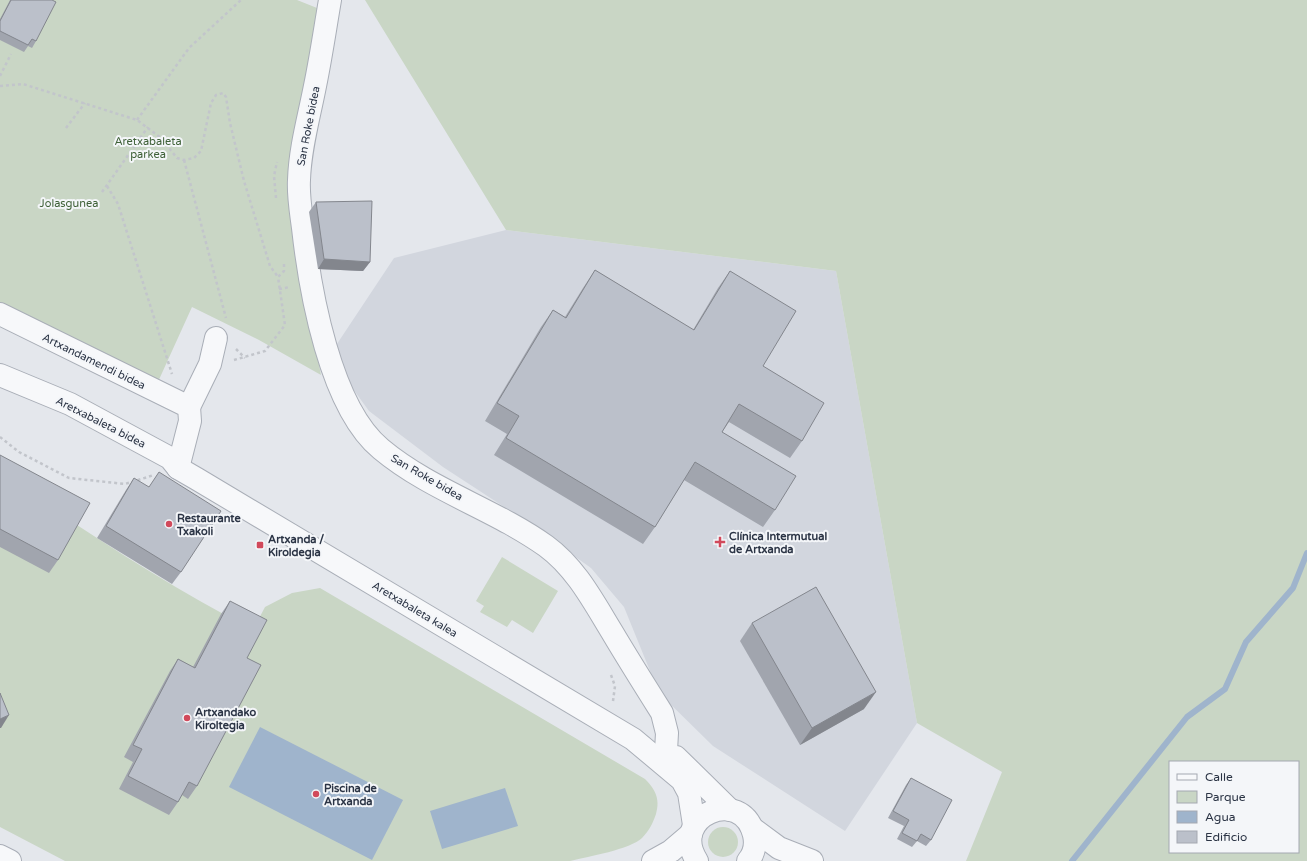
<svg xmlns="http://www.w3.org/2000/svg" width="1307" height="861" viewBox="0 0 1307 861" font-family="'Varela Round',sans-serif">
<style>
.built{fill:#d2d6de}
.green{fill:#c9d6c5;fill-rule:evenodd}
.water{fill:#9fb4cc}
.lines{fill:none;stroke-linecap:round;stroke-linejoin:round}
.stream{stroke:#9fb4cc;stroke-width:6}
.minor-casing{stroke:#a9aeb7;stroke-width:24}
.path{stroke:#c2c5cb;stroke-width:2.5;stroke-dasharray:3 3;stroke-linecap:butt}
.minor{stroke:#f7f8fa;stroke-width:22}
.wall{fill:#a1a5ae}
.shaded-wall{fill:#83868d}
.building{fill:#bbc0ca;stroke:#83868d}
.poi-dot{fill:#d1495b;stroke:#f4f6f9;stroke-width:1.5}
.labels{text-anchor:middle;stroke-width:4;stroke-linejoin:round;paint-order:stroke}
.street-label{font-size:11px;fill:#2b3445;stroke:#f4f6f9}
.park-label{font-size:11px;fill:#3f6138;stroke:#f4f6f9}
.poi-label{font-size:11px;font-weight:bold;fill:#2b3445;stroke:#f4f6f9;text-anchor:start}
</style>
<rect width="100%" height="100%" fill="#e4e7ec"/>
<path class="built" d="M506,230L836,271L917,723L845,831L713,746L659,693L624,607L591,568L518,516L443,467L369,411L329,356L394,258Z"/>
<g class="green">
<path d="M0,0H297L317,8L291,188L300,267L321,375L259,340L192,307L152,395L0,322Z"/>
<path d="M365,0H1307V861H966L1002,772L917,723L836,271L506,230ZM1170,762H1298V852H1170Z"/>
<path d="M0,473C81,529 165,584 253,630L265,607L292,593L320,588L645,779C656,790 660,799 656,814C653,823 649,831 642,838C631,849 587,857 570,861H65L0,827Z"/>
<path d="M502,557L558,591L533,633L512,620L507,627L480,612L484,606L476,601Z"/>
<circle cx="723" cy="842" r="15"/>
</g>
<g class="water">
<path d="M260,727L403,800L372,860L229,787Z"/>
<path d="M505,788L518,826L442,849L430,811Z"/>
</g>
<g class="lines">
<path class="stream" d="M1072,861L1187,717L1225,689L1246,642L1293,588L1307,553"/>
<g class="minor-casing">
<g id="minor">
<path d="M330,0C325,29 321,57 315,86C309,117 300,148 299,180C298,196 301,212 303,228C310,291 330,407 381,449C430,490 494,509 546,546C576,568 593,601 612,632C628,659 645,686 662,713L667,733L666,751"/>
<path d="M0,314L189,407L190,421L178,468"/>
<path d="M0,375L70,404L170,458L178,468L197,479L633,739L682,780L689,793L694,825"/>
<path d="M189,407L210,364L216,338"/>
<path d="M676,757L730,810"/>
<path d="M752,828L779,848L812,861"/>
<path d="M0,856L10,861"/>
<path d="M653,861L671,851L691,834"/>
<path d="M697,861C668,816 742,785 754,835C756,844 754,854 748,861"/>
</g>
</g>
<g class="path">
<path d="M0,76L11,54"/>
<path d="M0,86L23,84L137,120L161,138L177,158L184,160L194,158L201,151L211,103L216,95L223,93L226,97L230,123L244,181L270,266L278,277"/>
<path d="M137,120L189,48L241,0"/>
<path d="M66,128L85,103"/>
<path d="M184,160L226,318"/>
<path d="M107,186L118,204L172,374"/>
<path d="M102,192L148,127"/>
<path d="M276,198L274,176L277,162"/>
<path d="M279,289L290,287"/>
<path d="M236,349L245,358"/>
<path d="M234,360L265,351L285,325L278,277L284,271V263"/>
<path d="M0,437L19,452L69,478L125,484L154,475"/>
<path d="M611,675L615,686L613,701"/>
</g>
<use href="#minor" class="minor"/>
</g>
<g class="wall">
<path d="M10,0H52L36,41L32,48L28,46L24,52L0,40V19Z"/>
<path d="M316,202L370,262L363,271L318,269L309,212Z"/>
<path d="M595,270L693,330L718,288L730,271L763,366L802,441L790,458L729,422L722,432L775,510L763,527L684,480L655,527L643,544L494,455L507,434L485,421L541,327L553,310L565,317L583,288Z"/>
<path d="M0,455L58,560L49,573L0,547Z"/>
<path d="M134,478L181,572L172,584L97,538L126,490Z"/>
<path d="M230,601L247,658L197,786L188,799L182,795L178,802L169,815L119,789L133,762L124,757L170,671L178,659L193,667L221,614Z"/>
<path d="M752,623L864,709L800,745L740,641Z"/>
<path d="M911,778L931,840L926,846L917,841L912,847L897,839L904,826L888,818L906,785Z"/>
</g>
<g class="shaded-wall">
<path d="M324,259L370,262L363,271L318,269Z"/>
<path d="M876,692L864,709L800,745L812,728Z"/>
<path d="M9,715L1,728H0V719Z"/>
</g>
<g class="building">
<path d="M11,0H52L56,2L36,41L32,39L28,45L0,31V21Z"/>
<path d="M372,201L370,262L324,259L316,202Z"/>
<path d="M595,270L694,330L730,271L796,311L763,366L824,403L802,441L739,404L722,432L796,476L775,510L695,462L655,527L506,438L519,416L497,403L553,310L566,318Z"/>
<path d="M0,455L90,503L58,560L0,529Z"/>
<path d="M159,472L221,511L181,572L106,526L134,478L149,487Z"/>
<path d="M816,587L876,692L812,728L752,623Z"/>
<path d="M230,601L267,620L247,658L261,665L197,786L189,782L178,802L128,776L142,749L133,745L178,659L195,668Z"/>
<path d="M0,693L9,715L0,719Z"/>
<path d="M911,778L952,800L931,840L921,834L917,841L902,833L909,820L893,811Z"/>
</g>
<g class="poi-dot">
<circle cx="169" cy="524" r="4"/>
<path d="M718 536h4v4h4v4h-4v4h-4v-4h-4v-4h4z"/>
<rect x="256" y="541" width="8" height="8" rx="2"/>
<circle cx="187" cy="718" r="4"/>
<circle cx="316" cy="794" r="4"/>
</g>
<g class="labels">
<g class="street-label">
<text transform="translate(308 126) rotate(-79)" y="4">San Roke bidea</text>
<text transform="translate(94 361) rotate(26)" y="4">Artxandamendi bidea</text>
<text transform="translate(101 422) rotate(27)" y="4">Aretxabaleta bidea</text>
<text transform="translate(427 477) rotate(30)" y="4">San Roke bidea</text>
<text transform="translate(415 609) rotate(31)" y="4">Aretxabaleta kalea</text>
</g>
<g class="park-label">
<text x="148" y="145">Aretxabaleta<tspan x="148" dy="13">parkea</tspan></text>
<text x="69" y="207">Jolasgunea</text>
</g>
<g class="poi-label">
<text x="177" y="522">Restaurante<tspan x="177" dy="13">Txakoli</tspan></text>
<text x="729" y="540">Clínica Intermutual<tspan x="729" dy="13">de Artxanda</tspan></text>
<text x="268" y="543">Artxanda /<tspan x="268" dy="13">Kiroldegia</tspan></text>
<text x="195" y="716">Artxandako<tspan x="195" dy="13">Kiroltegia</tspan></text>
<text x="324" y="792">Piscina de<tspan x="324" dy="13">Artxanda</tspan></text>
</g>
</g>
<rect x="1169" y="761" width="130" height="92" fill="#f4f6f9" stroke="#a4a8b1"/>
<rect x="1177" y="774" width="20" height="6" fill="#f7f8fa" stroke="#a4a8b1"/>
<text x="1205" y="781" font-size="12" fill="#2b3445">Calle</text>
<rect x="1177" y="791" width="20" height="12" fill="#c9d6c5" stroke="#a4a8b1"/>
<text x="1205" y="801" font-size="12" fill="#2b3445">Parque</text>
<rect x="1177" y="811" width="20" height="12" fill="#9fb4cc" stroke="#a4a8b1"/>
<text x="1205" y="821" font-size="12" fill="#2b3445">Agua</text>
<rect x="1177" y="831" width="20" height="12" fill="#bbc0ca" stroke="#a4a8b1"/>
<text x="1205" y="841" font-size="12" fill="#2b3445">Edificio</text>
</svg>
